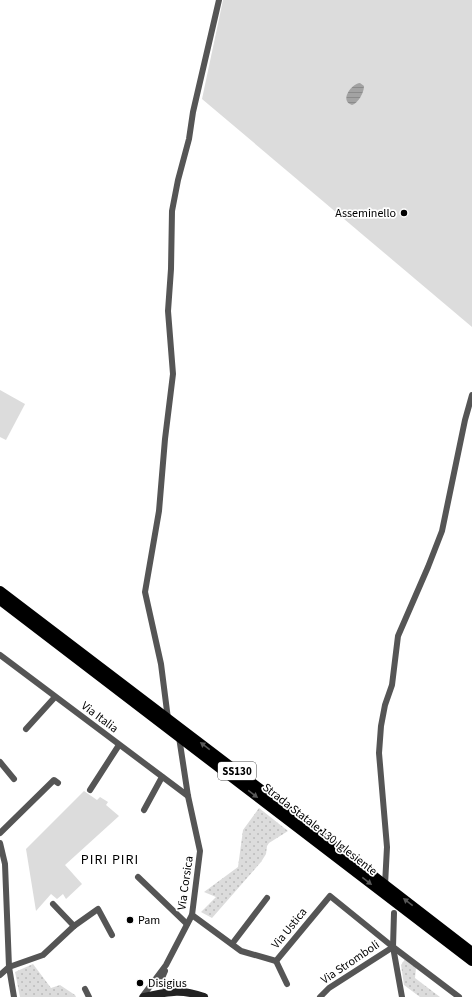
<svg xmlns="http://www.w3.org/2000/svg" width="472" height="997" viewBox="0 0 472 997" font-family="'Source Sans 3',sans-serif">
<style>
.green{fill:url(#green-dots)}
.pitch{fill:#dcdcdc}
.water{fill:url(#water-rules)}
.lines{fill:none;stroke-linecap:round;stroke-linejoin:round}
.street{stroke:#555;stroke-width:6}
.secondary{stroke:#222;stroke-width:8}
.primary{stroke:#000;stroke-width:10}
.oneway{fill:#595959}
.poi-dot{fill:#000;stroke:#fff;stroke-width:1.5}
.labels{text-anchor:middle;stroke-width:3.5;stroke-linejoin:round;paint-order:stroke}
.shield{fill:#fff;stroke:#4c4c4c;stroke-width:1}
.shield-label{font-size:11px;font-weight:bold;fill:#000}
.poi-label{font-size:12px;fill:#000;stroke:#fff;text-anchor:start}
.street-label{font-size:12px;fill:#000;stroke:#fff}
.quarter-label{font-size:14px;letter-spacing:1px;fill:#000;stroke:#fff}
</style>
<defs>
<pattern id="green-dots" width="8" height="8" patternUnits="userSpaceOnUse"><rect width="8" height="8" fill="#dcdcdc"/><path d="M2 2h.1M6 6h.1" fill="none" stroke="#bbb" stroke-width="1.8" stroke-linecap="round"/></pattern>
<pattern id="water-rules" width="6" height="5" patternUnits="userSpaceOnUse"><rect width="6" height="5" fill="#a3a3a3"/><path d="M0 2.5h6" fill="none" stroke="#8b8b8b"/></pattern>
</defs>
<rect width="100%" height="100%" fill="#fff"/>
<g class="green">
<path d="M259,808L288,831L269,843L267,846L266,854L261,862L212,918L201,912L216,897L204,892L238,867L243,830Z"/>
<path d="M405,959L416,968L415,978L440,997H420L404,985L401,965Z"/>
<path d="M33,964L51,988L60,985L75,995L76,997H20L15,972Z"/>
</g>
<g class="pitch">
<path d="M223,0H472V327L202,99Z"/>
<path d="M0,390L25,404L6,440L0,437Z"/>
<path d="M84,791L97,800L100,797L108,802L106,805L119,816L65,865L82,884L66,899L63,894L57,899L51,894L36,911L26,849Z"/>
</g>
<path class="water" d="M360,83L364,86C364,93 358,103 352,105C339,101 351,84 360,83Z"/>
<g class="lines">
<g class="street">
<path d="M0,655L188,796"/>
<path d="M168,719L161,664L145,592L159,511L165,439L173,374L168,311L171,269L172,211L178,180L189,139L193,112L219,0"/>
<path d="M26,729L55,697"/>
<path d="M0,762L14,779"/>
<path d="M90,790L119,745"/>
<path d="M144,810L162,777"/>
<path d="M0,833L54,780L58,783"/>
<path d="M0,843L5,864L9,967L14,997"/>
<path d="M138,877L187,924"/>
<path d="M385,885L387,847L379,753L381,726L385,705L392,685L398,636L428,567L442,531L465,420L472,395"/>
<path d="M53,904L74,926"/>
<path d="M394,913L393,947L402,997"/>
<path d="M192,915L241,951L276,961L330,896L393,947L459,997"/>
<path d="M232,944L267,898"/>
<path d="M276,961L287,984"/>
<path d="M165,971L161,980L167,990L173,991"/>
<path d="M0,975L9,967L43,955L74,926L98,909L112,935"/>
<path d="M85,989L89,997"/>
<path d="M142,997L166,965L192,915L200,851L188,796L179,737"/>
<path d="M320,997L329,988L393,947"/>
</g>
<path class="secondary" d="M144,997C168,992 180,988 204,997"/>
<g class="primary">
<path d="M0,591L310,827L472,952"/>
<path d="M0,600L472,961"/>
</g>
</g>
<defs><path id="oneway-solid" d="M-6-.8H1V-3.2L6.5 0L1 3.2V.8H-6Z"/></defs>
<g class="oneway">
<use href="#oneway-solid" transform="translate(205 746) rotate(-143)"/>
<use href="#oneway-solid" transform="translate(253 794) rotate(37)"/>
<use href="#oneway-solid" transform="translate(367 881) rotate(38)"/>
<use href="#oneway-solid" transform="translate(408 902) rotate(-142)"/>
</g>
<g class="poi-dot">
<circle cx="404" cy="213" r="4"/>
<circle cx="130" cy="920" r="4"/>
<circle cx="140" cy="983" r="4"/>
</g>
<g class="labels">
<rect class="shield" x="218" y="762" width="38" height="18" rx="3"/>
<g class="shield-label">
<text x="237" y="775">SS130</text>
</g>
<g class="poi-label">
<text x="396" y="217" text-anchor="end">Asseminello</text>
<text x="138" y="924">Pam</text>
<text x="148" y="987">Disigius</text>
</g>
<g class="street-label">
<text transform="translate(100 717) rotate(37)" y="4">Via Italia</text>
<text transform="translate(320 829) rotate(38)" y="4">Strada Statale 130 Iglesiente</text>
<text transform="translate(185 883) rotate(-82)" y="4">Via Corsica</text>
<text transform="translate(289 928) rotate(-51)" y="4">Via Ustica</text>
<text transform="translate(350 962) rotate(-34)" y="4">Via Stromboli</text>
</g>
<g class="quarter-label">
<text x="110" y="864">PIRI PIRI</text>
</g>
</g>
</svg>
